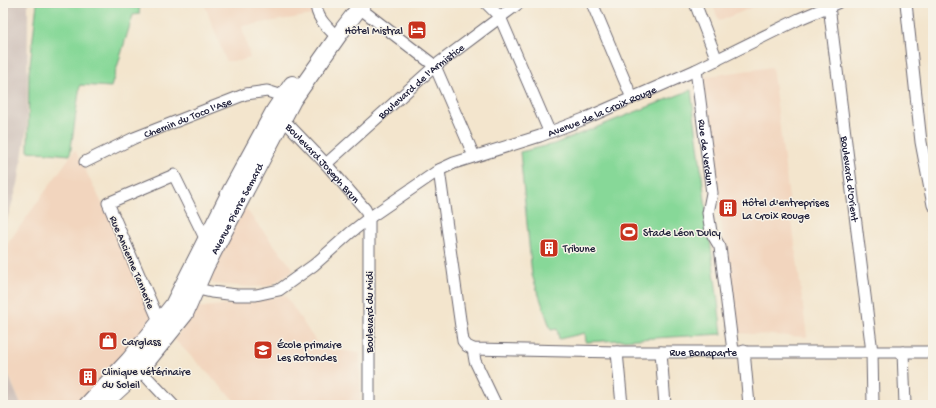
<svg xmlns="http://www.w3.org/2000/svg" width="936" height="408" viewBox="0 0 936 408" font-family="'Gochi Hand',sans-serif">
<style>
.built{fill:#f2d5be}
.industrial{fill:#cfc1ba}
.green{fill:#87d898;stroke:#547d6a}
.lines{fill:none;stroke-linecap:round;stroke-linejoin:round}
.minor-casing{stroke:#6b666e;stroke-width:13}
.secondary-casing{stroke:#6b666e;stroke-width:18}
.minor{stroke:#fff;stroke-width:11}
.secondary{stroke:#fff;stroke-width:16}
.labels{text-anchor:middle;stroke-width:3;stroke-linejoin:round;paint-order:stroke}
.poi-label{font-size:11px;fill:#22223b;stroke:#f7f3e8;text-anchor:start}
.street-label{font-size:11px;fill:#22223b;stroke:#f7f3e8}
</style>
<rect width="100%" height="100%" fill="#f7f3e8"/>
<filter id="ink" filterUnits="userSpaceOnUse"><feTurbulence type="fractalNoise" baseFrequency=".025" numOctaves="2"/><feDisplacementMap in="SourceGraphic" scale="8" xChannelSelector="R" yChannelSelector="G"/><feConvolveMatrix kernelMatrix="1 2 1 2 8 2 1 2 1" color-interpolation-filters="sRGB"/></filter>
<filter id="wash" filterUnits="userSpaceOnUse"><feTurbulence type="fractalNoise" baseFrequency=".012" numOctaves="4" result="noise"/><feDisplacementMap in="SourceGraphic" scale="16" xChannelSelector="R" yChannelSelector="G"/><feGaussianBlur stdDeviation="0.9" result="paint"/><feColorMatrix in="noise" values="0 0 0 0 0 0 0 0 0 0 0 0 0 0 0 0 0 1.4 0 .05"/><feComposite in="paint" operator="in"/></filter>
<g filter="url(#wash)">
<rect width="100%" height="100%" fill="#f3e5cd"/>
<g class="built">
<path d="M204,3H313V15L242,26L250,58L239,61H226Z"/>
<path d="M712,3H763L719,21Z"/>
<path d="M772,67L807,337L736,333L702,77Z"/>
<path d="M75,150L109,217L154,319L107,376L76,405H21L3,359V250Z"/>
<path d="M244,207L294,270L270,286L251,287L214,284L206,277Z"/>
<path d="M285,295L320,348L360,353V405H239L175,340L194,308L253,302Z"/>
</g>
<g class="industrial">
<path d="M3,3H28L27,127L18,184L3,232Z"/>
<path d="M3,362L21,405H3Z"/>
</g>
<g class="green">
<path d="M37,3H140L139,14L133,15L111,87L80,85L70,155L28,151L29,73Z"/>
<path d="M691,90L722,334L586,342L585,333L559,339L557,329L551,330L532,275L520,152L554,144Z"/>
</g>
</g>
<g filter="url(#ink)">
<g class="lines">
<g class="minor-casing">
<g id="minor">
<path d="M316,3C316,18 327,27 337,37"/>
<path d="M353,3L435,66L474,156"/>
<path d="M486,3L500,17L549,131"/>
<path d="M592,3L632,98"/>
<path d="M695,3L717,60"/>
<path d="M906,3L921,142L933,205"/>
<path id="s1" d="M829,6L872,352L873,405"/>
<path id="s2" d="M696,70L712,193L708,213L711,232L720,247L733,351"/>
<path id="s3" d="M279,115L326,164L365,209L369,218V405"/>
<path id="s4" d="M85,162L134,138L246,94L267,91L289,98"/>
<path id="s5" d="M326,164L435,66L519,3"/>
<path id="s6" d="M439,170L463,341L467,346L473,349L617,352H933"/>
<path id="s7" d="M189,287L211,292L237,295H256L279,290L314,265L350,233L369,218L439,170L454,163L540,136L584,119L696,70L799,19L837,3"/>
<path d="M159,321L108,203L174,175L206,240"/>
<path d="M473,349L475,361L496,405"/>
<path d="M744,351L749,405"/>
<path d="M617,352L622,405"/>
<path d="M661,352L665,405"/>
<path d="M903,352L905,405"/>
<path d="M140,370L173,405"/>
</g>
</g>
<g class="secondary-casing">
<g id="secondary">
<path d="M87,405L129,360L173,305L231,190L274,111L292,84"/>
<path id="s8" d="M102,405L140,370L185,314L206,266L293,100L343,29L363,3"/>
</g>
</g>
<use href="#minor" class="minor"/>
<use href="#secondary" class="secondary"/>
</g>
</g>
<defs>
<g id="hotel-square" transform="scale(1)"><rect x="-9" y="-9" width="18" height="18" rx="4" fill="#c8321e" stroke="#f7f3e8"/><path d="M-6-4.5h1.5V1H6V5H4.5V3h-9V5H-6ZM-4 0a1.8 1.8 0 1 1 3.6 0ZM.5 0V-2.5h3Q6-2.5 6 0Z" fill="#fff"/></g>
<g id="building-square" transform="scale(1)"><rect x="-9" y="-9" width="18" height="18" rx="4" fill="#c8321e" stroke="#f7f3e8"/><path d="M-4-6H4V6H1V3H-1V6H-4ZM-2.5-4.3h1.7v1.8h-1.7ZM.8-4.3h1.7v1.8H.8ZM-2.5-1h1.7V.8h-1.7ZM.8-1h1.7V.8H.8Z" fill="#fff"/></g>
<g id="stadium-square" transform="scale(1)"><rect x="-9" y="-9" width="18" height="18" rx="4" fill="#c8321e" stroke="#f7f3e8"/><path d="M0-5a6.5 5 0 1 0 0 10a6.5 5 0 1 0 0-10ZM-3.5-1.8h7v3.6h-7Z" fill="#fff"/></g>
<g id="shop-square" transform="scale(1)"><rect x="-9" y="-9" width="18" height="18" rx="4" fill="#c8321e" stroke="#f7f3e8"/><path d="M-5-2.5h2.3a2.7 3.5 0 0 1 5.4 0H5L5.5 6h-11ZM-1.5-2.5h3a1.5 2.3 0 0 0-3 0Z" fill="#fff"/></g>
<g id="school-square" transform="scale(1)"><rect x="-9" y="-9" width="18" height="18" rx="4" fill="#c8321e" stroke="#f7f3e8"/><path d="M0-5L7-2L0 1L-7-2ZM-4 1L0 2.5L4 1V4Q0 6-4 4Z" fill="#fff"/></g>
</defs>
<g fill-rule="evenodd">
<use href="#hotel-square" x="417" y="30"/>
<use href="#building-square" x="728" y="208"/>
<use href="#stadium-square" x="629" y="232"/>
<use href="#building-square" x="549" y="248"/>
<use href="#shop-square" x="108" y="341"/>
<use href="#school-square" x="263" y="350"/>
<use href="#building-square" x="88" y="377"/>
</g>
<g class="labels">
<g class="poi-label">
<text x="403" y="34" text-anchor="end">Hôtel Mistral</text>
<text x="742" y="206">Hôtel d'entreprises<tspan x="742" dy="13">La Croix Rouge</tspan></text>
<text x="643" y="236">Stade Léon Dulcy</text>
<text x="563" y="252">Tribune</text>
<text x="122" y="345">Carglass</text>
<text x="277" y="348">École primaire<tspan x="277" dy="13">Les Rotondes</tspan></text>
<text x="102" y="375">Clinique vétérinaire<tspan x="102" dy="13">du Soleil</tspan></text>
</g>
<g class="street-label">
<text dy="4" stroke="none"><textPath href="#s5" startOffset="126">Boulevard de l'Armistice</textPath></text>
<text dy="4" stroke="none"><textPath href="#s7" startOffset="465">Avenue de la Croix Rouge</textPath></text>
<text dy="4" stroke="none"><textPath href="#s4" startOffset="112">Chemin du Toco l'Ase</textPath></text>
<text dy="4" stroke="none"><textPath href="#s2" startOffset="83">Rue de Verdun</textPath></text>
<text dy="4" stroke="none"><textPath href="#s3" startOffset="65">Boulevard Joseph Brun</textPath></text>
<text dy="4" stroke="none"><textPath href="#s1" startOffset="174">Boulevard d'Orient</textPath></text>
<text dy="4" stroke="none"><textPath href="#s8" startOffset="241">Avenue Pierre Semard</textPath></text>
<text transform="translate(133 262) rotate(67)" y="4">Rue Ancienne Tannerie</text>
<text transform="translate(369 312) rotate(-90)" y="4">Boulevard du Midi</text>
<text dy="4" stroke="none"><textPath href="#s6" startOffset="416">Rue Bonaparte</textPath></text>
</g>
</g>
<rect width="936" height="408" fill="none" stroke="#f7f3e8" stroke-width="16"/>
</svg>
